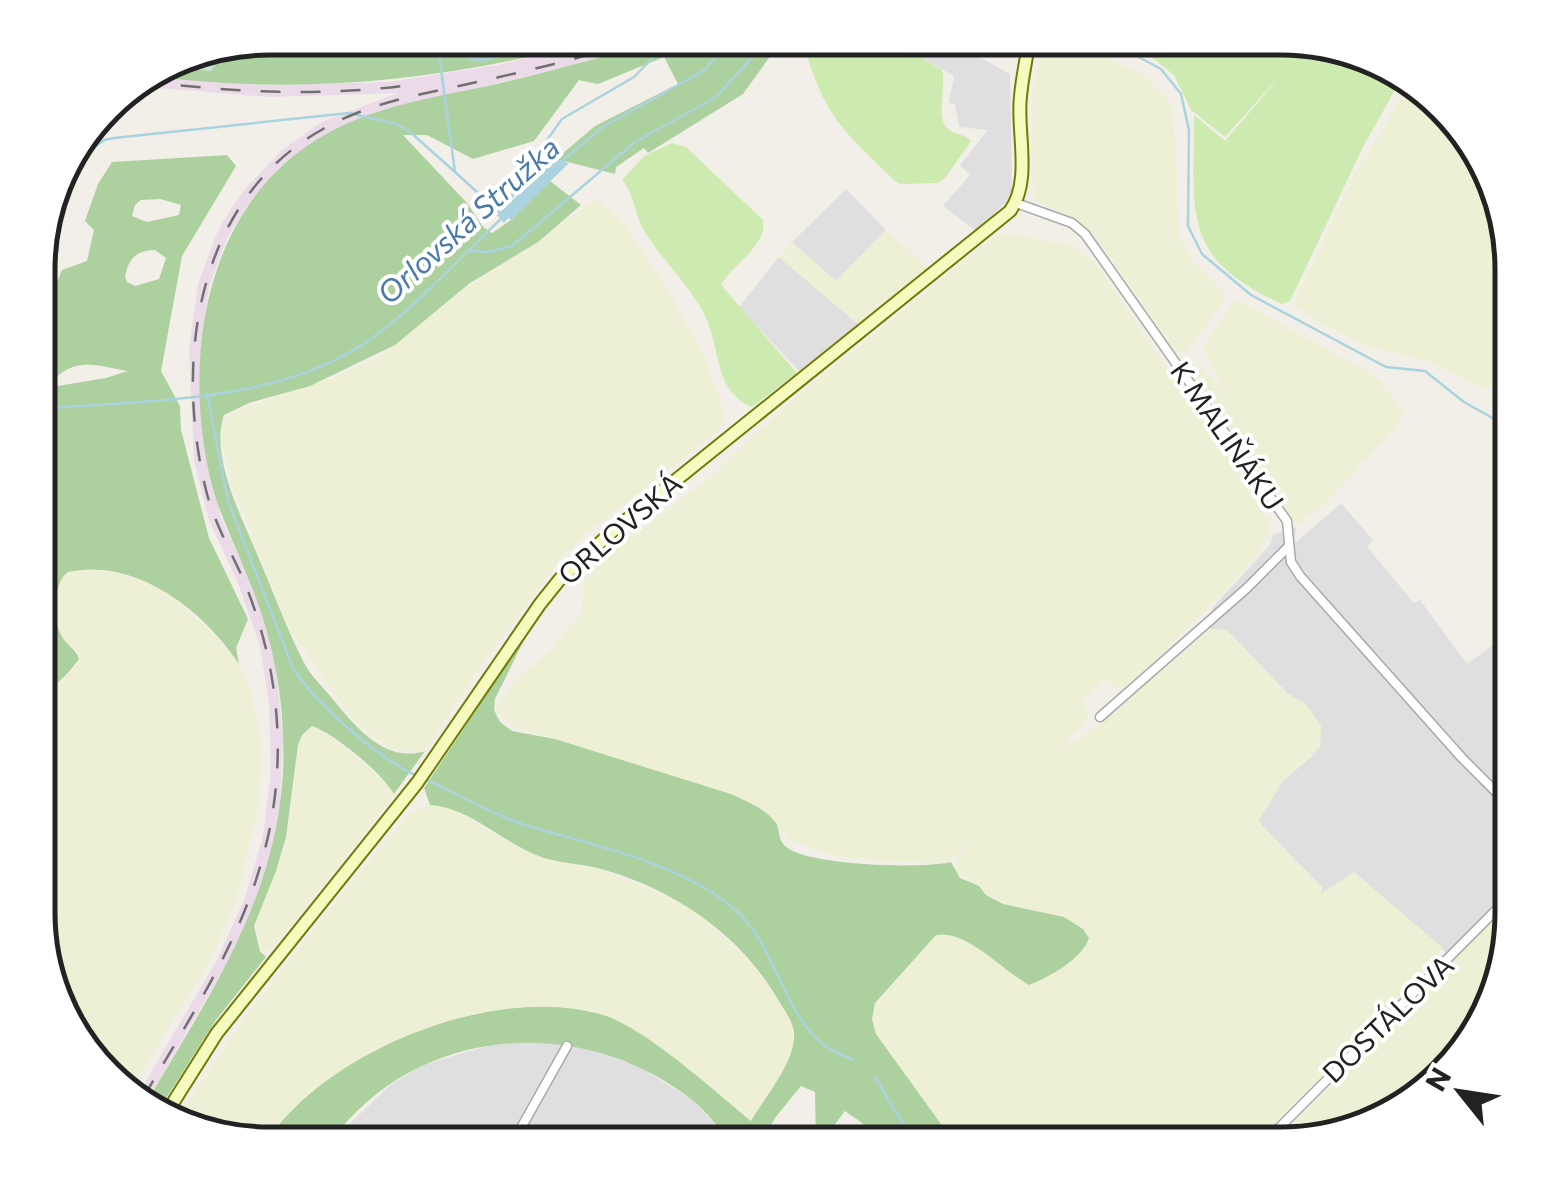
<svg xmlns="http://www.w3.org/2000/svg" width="1550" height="1182" viewBox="0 0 1550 1182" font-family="Commissioner,sans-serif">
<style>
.residential{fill:#e0dfdf}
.industrial{fill:#ebdbe8}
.farmland{fill:#eef0d5}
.grass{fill:#cdebb0}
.forest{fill:#add19e;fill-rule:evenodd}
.wetland{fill:#c6e0d4}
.water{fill:#aad3df}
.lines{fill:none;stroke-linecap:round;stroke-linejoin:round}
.stream{stroke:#aad3df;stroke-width:2.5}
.minor-casing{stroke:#a9a9a9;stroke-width:11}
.secondary-casing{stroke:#707d05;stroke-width:15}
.minor{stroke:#fff;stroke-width:8}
.secondary{stroke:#f7fabf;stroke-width:11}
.rail{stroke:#707070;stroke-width:2.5;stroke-dasharray:20 20;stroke-linecap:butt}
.labels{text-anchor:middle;stroke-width:8;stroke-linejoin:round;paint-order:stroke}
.street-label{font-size:28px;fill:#222;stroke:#fff}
.water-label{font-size:30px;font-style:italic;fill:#4a7aab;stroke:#fff}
.rim{fill:none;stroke:#222;stroke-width:5}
</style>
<rect width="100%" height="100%" fill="#f2efe9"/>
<g class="residential">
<path d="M894,42H952L1010,74L1012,189L1005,203L976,231L943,206L970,175L960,165L988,130L959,127L955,104L949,103L954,76Z"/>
<path d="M846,189L886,230L836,281L792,242Z"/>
<path d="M779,257L858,324L799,371L739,307Z"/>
<path d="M1341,503L1373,540L1367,547L1414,603L1420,600L1467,664L1512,631V901L1391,1024L1382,1015L1446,952L1354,872L1320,896L1286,850L1258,821L1282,782L1312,756L1306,704L1288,694L1230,633L1210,629L1212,608L1270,545L1273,535L1296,527L1294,544Z"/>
<path d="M540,1041L571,1044L634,1064L693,1100L733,1144H329L389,1086L425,1064L498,1043Z"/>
</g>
<path class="industrial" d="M641,45L559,69L381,110L353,121L327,133L253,197L227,238L209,287L201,347L220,516L249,578L271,642L276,668L283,738L280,806L267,871L242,937L148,1100L137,1096L217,960L244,900L263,837L271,771L269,703L260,646L238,583L209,520L194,461L189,347L198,284L217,233L230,210L244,190L281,151L321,122L398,93L268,97L133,86L150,76L269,85L388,82L498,65L574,46Z"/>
<g class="farmland">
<path d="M1071,40L1143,75L1165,95L1172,107L1177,166L1178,236L1194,263L1221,289L1226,298L1185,353L1173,349L1095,235L1072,217L1034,201L1031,100L1043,41Z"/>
<path d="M1407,84L1433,95L1489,167L1512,269V373L1494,388H1480L1429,361L1367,346L1322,324L1293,305L1356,171L1384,128Z"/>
<path d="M597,199L626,227L670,293L703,355L721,401L724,421L716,433L589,531L562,557L479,668L430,744L420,753L388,748L355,722L288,627L233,487L221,441L222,425L227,417L247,406L333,378L380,356L447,301Z"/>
<path d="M886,230L928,268L858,324L779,257L792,242L836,281Z"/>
<path d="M1009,233L1074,246L1095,263L1215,439L1272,528L1257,554L1228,588L1132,682L1120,689L1103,679L1082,700L1087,709V719L1057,753L1099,725L1210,629L1226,630L1288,694L1306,704L1321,726L1320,747L1282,782L1258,822L1322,887L1321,894L1354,872L1443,948L1382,1015L1255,1144H963L946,1131L876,1034L872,1019L875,1003L936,935L949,933L971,943L1029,984L1041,981L1086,948L1064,917L1003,904L954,871L955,861L983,829L951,860L940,863L864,860L822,853L789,839L766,814L731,794L514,727L494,710L508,689L550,650L581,614L584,580L599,561L708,479L795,398L974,253L1001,234Z"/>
<path d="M1235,299L1365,370L1380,381L1403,411L1402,420L1388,436L1323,505L1297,525L1193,374L1202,368L1224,393L1203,347Z"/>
<path d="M85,568L117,573L153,584L176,600L210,630L240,665L250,689L262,744L259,802L235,905L207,966L129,1092L117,1087L62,1016L38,928V756L46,704L53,685L76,667L79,659L76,650L64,640L59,631L57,595L63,575Z"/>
<path d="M312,725L346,748L392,788L394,795L295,921L273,947L262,953L256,921L276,871L293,795L298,745L302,735Z"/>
<path d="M430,805L453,808L495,834L546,859L595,868L686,903L762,972L793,1025L794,1040L785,1065L751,1121L699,1077L613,1019L562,1006L472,1014L411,1035L362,1057L292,1108L265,1144H255L180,1113L246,1016L346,889L410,813Z"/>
<path d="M1512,901V928L1455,1065L1383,1121L1272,1144Z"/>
</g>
<g class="grass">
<path d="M1295,38L1400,81L1363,147L1290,301L1282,304C1180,258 1194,213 1194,115L1225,141L1287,68L1225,137L1191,110L1174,75L1146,53L1116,40Z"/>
<path d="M894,42L942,70C947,85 935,118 948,129C956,136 964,133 971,141L946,177L938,183L900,184L895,181C871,157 842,133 826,103C816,85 810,62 801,43Z"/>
<path d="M672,143L686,147L763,220C768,246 732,264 721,285L797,373L752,407C715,392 720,351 707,320C694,289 661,260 644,230C634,213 635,195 622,180L644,156Z"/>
</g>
<g class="forest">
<path d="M779,44L743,94L648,153L644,148L616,167L615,174L556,159L595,126L678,84L664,57L598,84L579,80L534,141L473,159L427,135H403L467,203L483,227L492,233L511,220L550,181L581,205L538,242L470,283L395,345L310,386L249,403L224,415C209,457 244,522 260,561C274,594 287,629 303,661C309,674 322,686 331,697C354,725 384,764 425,751L394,794C382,773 335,734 312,726L302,735L298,745L286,837L276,871L254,926L260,951L266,957L216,1020L161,1106L148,1100C210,994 276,899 283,772C286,705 274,639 248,578C233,539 214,505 207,463C184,341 210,199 326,134C379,104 443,96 501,83C534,75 566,67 598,58C612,54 627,47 642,45C681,39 738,44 779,44Z"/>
<path d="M554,46V51C420,83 287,94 150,76L168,65L210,71L226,50Z"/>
<path d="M227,155L236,166L182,256L161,371L180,406L181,430L209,538L248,619L236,648L239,664C204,610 135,557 68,572C53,583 53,617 60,633C65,645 75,647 79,659C57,690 49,678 43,724L38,723L39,389L106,378L128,371C106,368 82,357 60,374C52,381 51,385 39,388V313L48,304L62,270L87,261L94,230L85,221L98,184L112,162ZM160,199L181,205L179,215L147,222L132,216L135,205L141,200ZM155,250L166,258L159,279L135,286L127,282L125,276C129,258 136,251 155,250Z"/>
<path d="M527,634L495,699L494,710L500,722L512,731L555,739L731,794C746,801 766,809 776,823C780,830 778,839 784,845C802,866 923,869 951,862L960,878L979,886L986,895L1003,904L1064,917L1083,929L1089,938C1083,958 1050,977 1029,985C1002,970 966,929 936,935L875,1003L872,1019L876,1034L946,1131L963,1144H892L845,1111L820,1144H816L815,1092L801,1086L775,1118L760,1144H733C719,1130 707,1111 691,1099C579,1012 414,1025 329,1144H265C324,1051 496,982 603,1015C644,1027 716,1092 751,1121C765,1097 791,1067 794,1039C796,1024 784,1010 777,998C738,931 667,885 593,867C579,864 563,863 548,859C506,847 473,808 430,805L424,788Z"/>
</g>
<path class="wetland" d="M194,50H226L211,71L168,65Z"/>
<path class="water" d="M556,159L569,163L511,220L508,218L504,223L497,215Z"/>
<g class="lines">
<g class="stream">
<path d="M1107,40L1161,69L1181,94L1189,130L1188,226L1202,254L1251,295L1386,367L1425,371L1464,402L1512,429"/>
<path d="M438,47L455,172L499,212"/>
<path d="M443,47L478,61L547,46"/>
<path d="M479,60L487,48"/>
<path d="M562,161L604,126L705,70L727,44"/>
<path d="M510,204L515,185L562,119L634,77L665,45"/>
<path d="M470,251L489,252L512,246L635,142L716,97L764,44"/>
<path d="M40,256L88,152L104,140L114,138L349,113L396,124L409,131L455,172"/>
<path d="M207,394L228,501L293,668C316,704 377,757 415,775"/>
<path d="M39,409C151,399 285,405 379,333C424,299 461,256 502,218"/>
<path d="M427,780C459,795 492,814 525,825C591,845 678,862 732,907C775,942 780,1005 820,1042C829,1050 842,1055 853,1060"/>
<path d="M875,1077L915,1144"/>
</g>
<g class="minor-casing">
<g id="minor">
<path d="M1016,203L1072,223L1085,234L1287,521L1291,562L1300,576L1462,758L1512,808"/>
<path d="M1100,717L1247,588L1288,547"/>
<path d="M342,1135L359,1144"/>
<path d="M512,1144L567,1046"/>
<path d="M1263,1144L1512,894"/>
</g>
</g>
<g class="secondary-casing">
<path id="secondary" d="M169,1109L217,1033L417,783L540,604L560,579L614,530L1010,211C1031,182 1018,137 1020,103C1021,82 1026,62 1029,41"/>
</g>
<use href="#minor" class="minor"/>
<use href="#secondary" class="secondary"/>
<g class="rail">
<path d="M141,81C230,92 321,97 410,85"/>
<path d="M143,1098C205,992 269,900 277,773C281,707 269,642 244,581C231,551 214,523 206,490C174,360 196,200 323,129C365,105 412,96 459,86C513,74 568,62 621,45"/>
</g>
</g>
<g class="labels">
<g class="street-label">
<text transform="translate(1227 436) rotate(55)" y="10">K MALIŇÁKU</text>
<text transform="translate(620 529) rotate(-41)" y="10">ORLOVSKÁ</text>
<text transform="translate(1388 1019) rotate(-44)" y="10">DOSTÁLOVA</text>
</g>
<g class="water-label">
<text transform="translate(469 221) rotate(-42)" y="10">Orlovská Stružka</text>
</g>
</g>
<path d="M0 0H1550V1182H0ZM269 55H1281A214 214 0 0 1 1495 269V913A214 214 0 0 1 1281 1127H269A214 214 0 0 1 55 913V269A214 214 0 0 1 269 55Z" fill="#fff" fill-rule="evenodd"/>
<path class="rim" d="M269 55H1281A214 214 0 0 1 1495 269V913A214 214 0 0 1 1281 1127H269A214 214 0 0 1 55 913V269A214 214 0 0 1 269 55Z"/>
<g transform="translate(1460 1092) rotate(300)" stroke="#ffffff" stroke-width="8" paint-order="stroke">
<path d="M0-8L18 38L0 25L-18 38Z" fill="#222222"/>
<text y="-15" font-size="28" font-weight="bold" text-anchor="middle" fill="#222222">N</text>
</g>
</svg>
